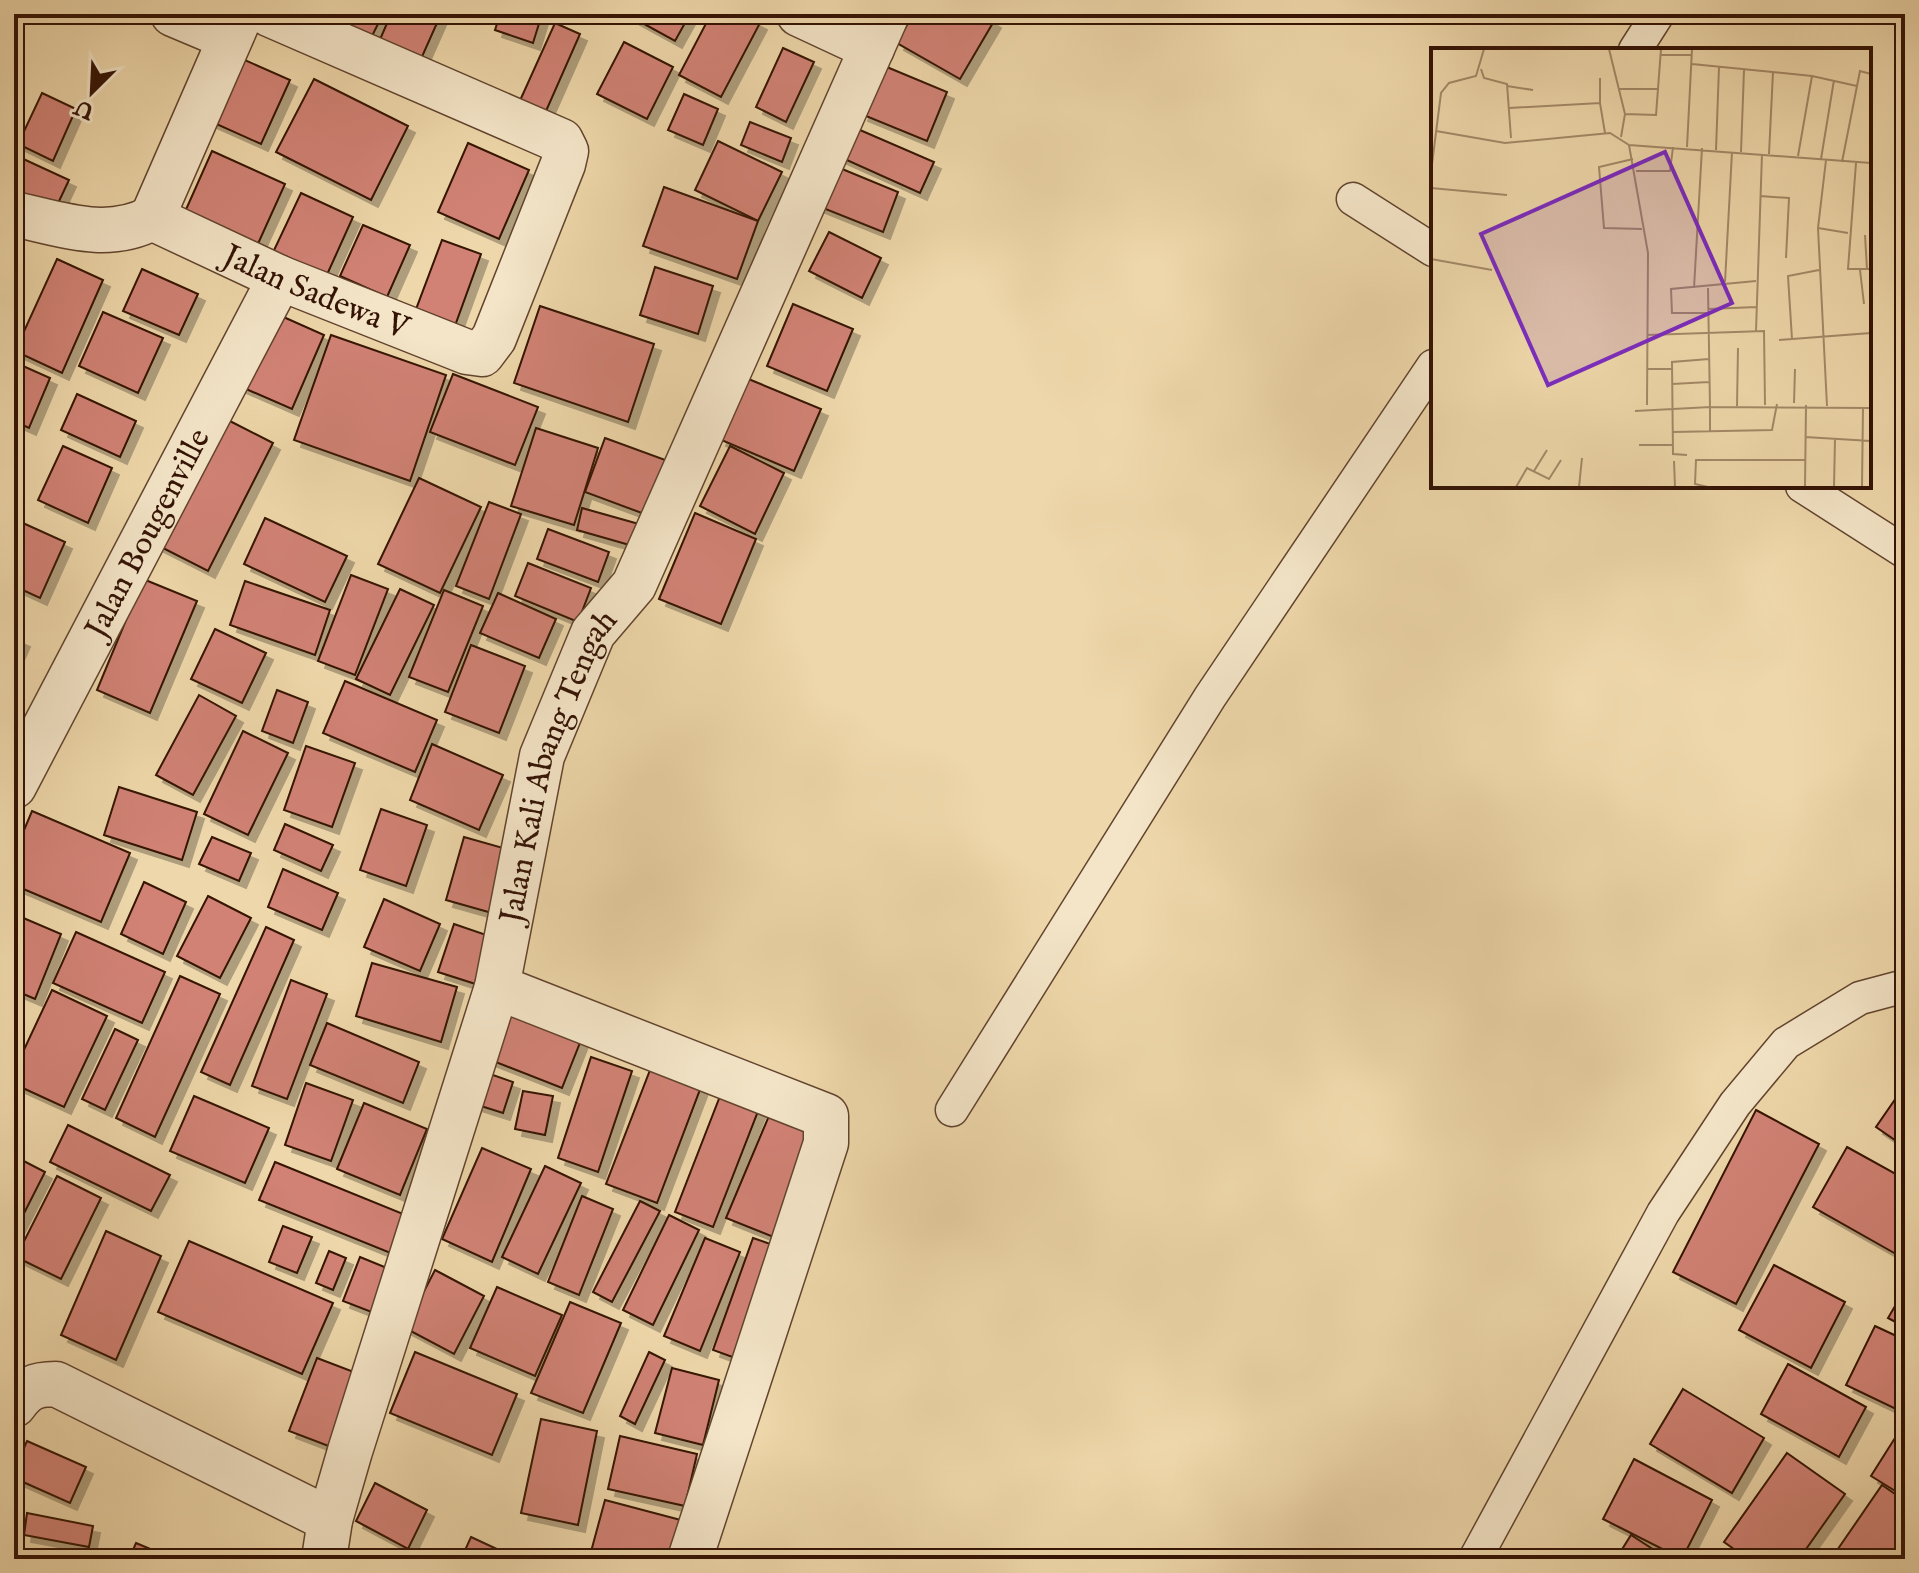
<svg xmlns="http://www.w3.org/2000/svg" width="1919" height="1573" viewBox="0 0 1919 1573" font-family="'IM FELL English',serif">
<style>
.building{fill:#d18274;stroke:#341305;stroke-width:2;filter:url(#shadow)}
.lines{fill:none;stroke-linecap:round;stroke-linejoin:round}
.service-casing{stroke:#62442e;stroke-width:35}
.minor-casing{stroke:#62442e;stroke-width:47}
.service{stroke:#f4e5c8;stroke-width:32}
.minor{stroke:#f4e5c8;stroke-width:44}
.labels{text-anchor:middle;stroke-width:8;stroke-linejoin:round;paint-order:stroke}
.street-label{font-size:32px;fill:#341305;stroke:#f4e5c8}
.inset-road{fill:none;stroke:#a48968;stroke-width:2}
.view{fill:#7b2cbf;fill-opacity:0.15;stroke:#7b2cbf;stroke-width:4}
.inset-edge{fill:none;stroke:#341305;stroke-width:4}
</style>
<defs>
<filter id="shadow"><feDropShadow dx="7" dy="7" stdDeviation="0" flood-color="#0004"/></filter>
</defs>
<rect width="100%" height="100%" fill="#eed7aa"/>
<filter id="stains"><feTurbulence type="fractalNoise" baseFrequency=".0025" numOctaves="4"/><feColorMatrix values="0 0 0 0 .2 0 0 0 0 .09 0 0 0 0 .02 0 0 0 .5 -.17"/></filter>
<radialGradient id="worn" r=".72"><stop offset=".6" stop-color="#630" stop-opacity="0"/><stop offset="1" stop-color="#630" stop-opacity=".3"/></radialGradient>
<g class="building">
<path d="M339,14H383L366,48L331,30Z"/>
<path d="M391,14H441L413,77L372,58Z"/>
<path d="M500,14H542L533,43L495,30Z"/>
<path d="M626,14H690L675,41Z"/>
<path d="M711,14H743L760,23L721,97L679,75Z"/>
<path d="M913,14H982L994,21L960,79L897,43Z"/>
<path d="M555,23L580,34L539,127L513,116Z"/>
<path d="M624,42L673,67L647,119L597,94Z"/>
<path d="M783,48L814,62L786,122L756,107Z"/>
<path d="M231,54L290,80L261,144L203,118Z"/>
<path d="M882,65L947,92L927,141L861,114Z"/>
<path d="M314,79L408,126L371,200L276,152Z"/>
<path d="M42,93L76,109L53,161L18,144Z"/>
<path d="M684,94L718,109L703,145L668,130Z"/>
<path d="M750,122L791,138L782,162L741,145Z"/>
<path d="M853,127L934,162L920,193L840,157Z"/>
<path d="M718,141L782,172L758,221L695,190Z"/>
<path d="M468,143L529,170L499,239L438,212Z"/>
<path d="M212,151L285,184L257,246L184,214Z"/>
<path d="M19,157L69,180L53,214L14,197V169Z"/>
<path d="M830,164L898,192L883,232L813,204Z"/>
<path d="M664,187L758,221L737,279L643,246Z"/>
<path d="M301,193L353,217L321,288L268,263Z"/>
<path d="M363,225L410,245L387,297L340,276Z"/>
<path d="M829,232L881,258L862,298L809,271Z"/>
<path d="M442,240L481,254L452,334L412,320Z"/>
<path d="M57,259L103,280L62,373L15,351Z"/>
<path d="M655,267L713,286L698,334L640,315Z"/>
<path d="M142,269L198,294L179,335L123,311Z"/>
<path d="M793,304L853,329L827,391L767,366Z"/>
<path d="M540,306L654,344L628,422L514,383Z"/>
<path d="M270,311L324,335L292,409L237,385Z"/>
<path d="M103,312L163,338L138,393L79,366Z"/>
<path d="M331,335L446,375L410,481L294,440Z"/>
<path d="M14,362L50,378L29,428L14,421Z"/>
<path d="M453,374L538,407L515,465L430,432Z"/>
<path d="M746,378L821,409L794,471L719,439Z"/>
<path d="M77,394L136,421L120,457L61,430Z"/>
<path d="M222,417L273,443L208,571L157,545Z"/>
<path d="M536,428L598,448L574,525L511,506Z"/>
<path d="M605,438L679,465L658,519L585,492Z"/>
<path d="M63,446L112,468L88,523L38,500Z"/>
<path d="M730,446L784,473L755,534L700,506Z"/>
<path d="M419,478L481,507L440,593L378,564Z"/>
<path d="M489,502L521,514L489,599L456,586Z"/>
<path d="M582,508L653,528L647,550L577,530Z"/>
<path d="M695,513L756,539L721,624L659,599Z"/>
<path d="M265,518L347,556L325,602L244,564Z"/>
<path d="M14,519L65,542L40,598L14,586Z"/>
<path d="M548,529L609,552L598,582L537,559Z"/>
<path d="M528,563L591,588L578,622L515,596Z"/>
<path d="M351,575L388,589L355,675L318,661Z"/>
<path d="M143,579L197,601L150,713L97,690Z"/>
<path d="M245,581L330,610L315,655L230,625Z"/>
<path d="M400,589L434,605L390,695L356,679Z"/>
<path d="M444,590L483,606L448,692L409,677Z"/>
<path d="M498,593L556,619L539,658L480,633Z"/>
<path d="M215,629L266,653L242,703L191,679Z"/>
<path d="M14,636L23,640L14,660Z"/>
<path d="M471,645L525,666L499,733L445,712Z"/>
<path d="M345,681L437,720L415,772L323,733Z"/>
<path d="M277,690L308,702L293,743L262,731Z"/>
<path d="M199,695L236,716L193,795L156,775Z"/>
<path d="M243,731L288,753L248,835L204,814Z"/>
<path d="M432,744L503,775L479,830L410,800Z"/>
<path d="M306,746L355,763L332,827L284,810Z"/>
<path d="M119,787L197,812L182,860L104,835Z"/>
<path d="M381,809L427,825L406,886L360,870Z"/>
<path d="M32,811L130,853L101,922L14,885V854Z"/>
<path d="M285,824L333,845L321,871L274,850Z"/>
<path d="M212,837L251,853L239,881L199,864Z"/>
<path d="M464,837L517,852L499,915L446,900Z"/>
<path d="M283,869L338,893L322,930L268,907Z"/>
<path d="M144,882L186,902L163,954L121,934Z"/>
<path d="M208,896L251,918L220,978L177,956Z"/>
<path d="M384,899L440,924L420,971L364,947Z"/>
<path d="M14,914L61,934L35,999L14,990Z"/>
<path d="M454,924L504,941L488,988L438,972Z"/>
<path d="M266,927L294,940L230,1085L201,1072Z"/>
<path d="M76,932L165,972L142,1023L53,983Z"/>
<path d="M372,963L457,987L441,1042L356,1016Z"/>
<path d="M180,976L220,994L155,1137L116,1118Z"/>
<path d="M291,980L327,994L287,1099L252,1086Z"/>
<path d="M52,990L107,1016L64,1107L14,1084V1071Z"/>
<path d="M508,994L587,1025L562,1088L483,1057Z"/>
<path d="M327,1023L419,1062L403,1103L310,1065Z"/>
<path d="M115,1029L138,1040L105,1110L82,1099Z"/>
<path d="M657,1052L707,1071L657,1203L606,1184Z"/>
<path d="M591,1057L632,1071L598,1172L558,1158Z"/>
<path d="M473,1068L513,1082L503,1113L462,1100Z"/>
<path d="M306,1083L353,1100L331,1161L285,1145Z"/>
<path d="M1905,1085V1147L1876,1127Z"/>
<path d="M523,1091L553,1096L545,1135L515,1129Z"/>
<path d="M722,1091L760,1106L713,1227L675,1212Z"/>
<path d="M194,1096L269,1128L245,1183L170,1151Z"/>
<path d="M364,1103L427,1129L400,1195L337,1169Z"/>
<path d="M1756,1110L1819,1144L1736,1304L1673,1272Z"/>
<path d="M771,1111L820,1132L776,1238L726,1218Z"/>
<path d="M68,1125L170,1175L151,1211L50,1162Z"/>
<path d="M1847,1147L1905,1179V1238L1896,1254L1813,1207Z"/>
<path d="M482,1148L531,1169L492,1262L442,1239Z"/>
<path d="M14,1156L45,1172L14,1233Z"/>
<path d="M275,1162L413,1218L398,1256L259,1200Z"/>
<path d="M545,1166L581,1183L538,1274L502,1257Z"/>
<path d="M57,1176L101,1198L61,1279L16,1257Z"/>
<path d="M582,1196L613,1209L579,1295L548,1282Z"/>
<path d="M640,1201L660,1211L612,1302L593,1292Z"/>
<path d="M669,1215L699,1230L653,1325L623,1310Z"/>
<path d="M283,1226L312,1237L297,1273L269,1262Z"/>
<path d="M106,1231L161,1256L116,1360L61,1335Z"/>
<path d="M705,1238L740,1252L700,1351L664,1336Z"/>
<path d="M753,1238L788,1250L749,1363L713,1350Z"/>
<path d="M189,1241L333,1303L302,1374L158,1312Z"/>
<path d="M329,1251L346,1258L333,1290L316,1283Z"/>
<path d="M360,1257L404,1275L387,1318L343,1301Z"/>
<path d="M1774,1265L1845,1302L1811,1368L1739,1330Z"/>
<path d="M435,1270L484,1296L454,1354L405,1328Z"/>
<path d="M497,1287L562,1315L535,1376L470,1348Z"/>
<path d="M1905,1289V1327L1888,1318Z"/>
<path d="M570,1302L621,1323L583,1413L531,1393Z"/>
<path d="M1875,1326L1905,1340V1396L1898,1410L1846,1385Z"/>
<path d="M415,1352L517,1394L492,1455L390,1413Z"/>
<path d="M649,1352L665,1360L635,1424L620,1416Z"/>
<path d="M317,1358L367,1377L339,1450L289,1431Z"/>
<path d="M1788,1364L1866,1407L1839,1457L1761,1414Z"/>
<path d="M672,1368L719,1380L703,1445L655,1433Z"/>
<path d="M1683,1389L1764,1438L1732,1493L1650,1444Z"/>
<path d="M541,1419L597,1431L578,1525L521,1513Z"/>
<path d="M1900,1430L1905,1433V1497L1871,1476Z"/>
<path d="M620,1436L697,1454L685,1506L608,1489Z"/>
<path d="M27,1441L86,1467L70,1503L14,1478V1470Z"/>
<path d="M1787,1453L1845,1494L1799,1559H1748L1724,1542Z"/>
<path d="M1634,1459L1712,1500L1682,1559L1603,1519Z"/>
<path d="M375,1483L427,1510L408,1549L356,1521Z"/>
<path d="M1882,1485L1905,1501V1559H1831Z"/>
<path d="M605,1500L692,1523L682,1559H589Z"/>
<path d="M27,1513L93,1526L89,1547L24,1535Z"/>
<path d="M1631,1535L1668,1559H1616Z"/>
<path d="M471,1537L514,1557L513,1559H461Z"/>
<path d="M136,1543L174,1559H129Z"/>
<path d="M14,1546L38,1559H14Z"/>
</g>
<g class="lines">
<g class="service-casing">
<g id="service">
<path d="M1635,50L1658,14"/>
<path d="M1353,199L1433,250"/>
<path d="M1802,486L1905,552"/>
<path d="M952,1110L1210,697L1433,366"/>
<path d="M1475,1559L1663,1213L1735,1104L1786,1043L1860,998L1905,986"/>
</g>
</g>
<g class="minor-casing">
<g id="minor">
<path d="M173,14L230,38"/>
<path d="M799,14L872,48"/>
<path d="M14,214C61,224 107,242 152,218"/>
<path id="s1" d="M152,218L280,278L467,352L482,354L494,338L563,164L566,151L561,141L269,14"/>
<path d="M152,218L241,14"/>
<path id="s2" d="M14,786L280,278"/>
<path d="M497,987L826,1116V1143L690,1559"/>
<path d="M14,1405C26,1388 35,1384 56,1384L330,1520"/>
<path id="s3" d="M324,1559L330,1520L350,1451L497,987L542,756L593,633L634,585L887,14"/>
</g>
</g>
<use href="#service" class="service"/>
<use href="#minor" class="minor"/>
</g>
<g class="labels">
<g class="street-label">
<text dy="11" stroke="none"><textPath href="#s1" startOffset="180">Jalan Sadewa V</textPath></text>
<text dy="11" stroke="none"><textPath href="#s2" startOffset="286">Jalan Bougenville</textPath></text>
<text dy="11" stroke="none"><textPath href="#s3" startOffset="828">Jalan Kali Abang Tengah</textPath></text>
</g>
</g>
<g transform="translate(1431 48)">
<rect width="440" height="440" fill="#eed7aa"/>
<path class="inset-road" d="M178,1L194,66L190,89M229,7H260M261,16L381,28L426,38L411,114M50,21L53,30L76,36L80,90M76,38L102,42M426,38L429,23L440,26M188,41H228M169,55V30M78,60L169,55L174,85M194,66L225,67L230,1M5,83L74,95L179,85L198,97L217,205L216,357M198,97L440,115M256,99L261,1M285,102L288,19M310,104L313,22M338,106L342,24M367,108L381,28M202,111L168,119L173,180L211,181M390,111L403,32M395,112L387,180L396,358M425,115L417,221H440M205,123H239L242,99M0,124L10,45L18,35L45,28L53,1M0,140L76,147M329,148L358,150L355,210M387,180L417,185M434,187L436,221M0,211L61,222M429,222L433,256M294,234L301,104M263,240L271,100M277,240L279,359L440,360M278,261L325,259M278,265H241L240,241L325,233M325,283L331,106M439,285L440,360M216,287L333,283L334,357M361,291L357,228L388,222M348,292L440,285M216,321H241M241,336L278,334M363,355L364,321M306,358L307,300M204,363L279,359V383M242,384L341,382L346,356M374,389L440,393M208,397H242M256,407L242,406L241,314L278,311M243,413L244,439M103,423L116,402M85,439L96,420L118,431L130,412M148,439L151,410M277,439L264,436L265,412H374M374,439L375,357M403,439L404,391M431,439L432,359"/>
<path class="view" d="M234,104L301,255L117,337L50,186Z"/>
<rect width="440" height="440" class="inset-edge"/>
</g>
<rect width="1919" height="1573" fill="none" stroke="#eed7aa" stroke-width="48"/>
<rect x="16" y="16" width="1887" height="1541" fill="none" stroke="#341305" stroke-width="4"/>
<rect x="24" y="24" width="1871" height="1525" fill="none" stroke="#341305" stroke-width="2"/>
<g transform="translate(92 92) rotate(204)" stroke="#f4e5c8" stroke-width="6" paint-order="stroke">
<path d="M0-6L14 30L0 20L-14 30Z" fill="#341305"/>
<text y="-12" font-size="22" font-weight="bold" text-anchor="middle" fill="#341305">U</text>
</g>
<rect width="100%" height="100%" filter="url(#stains)"/>
<rect width="100%" height="100%" fill="url(#worn)"/>
</svg>
